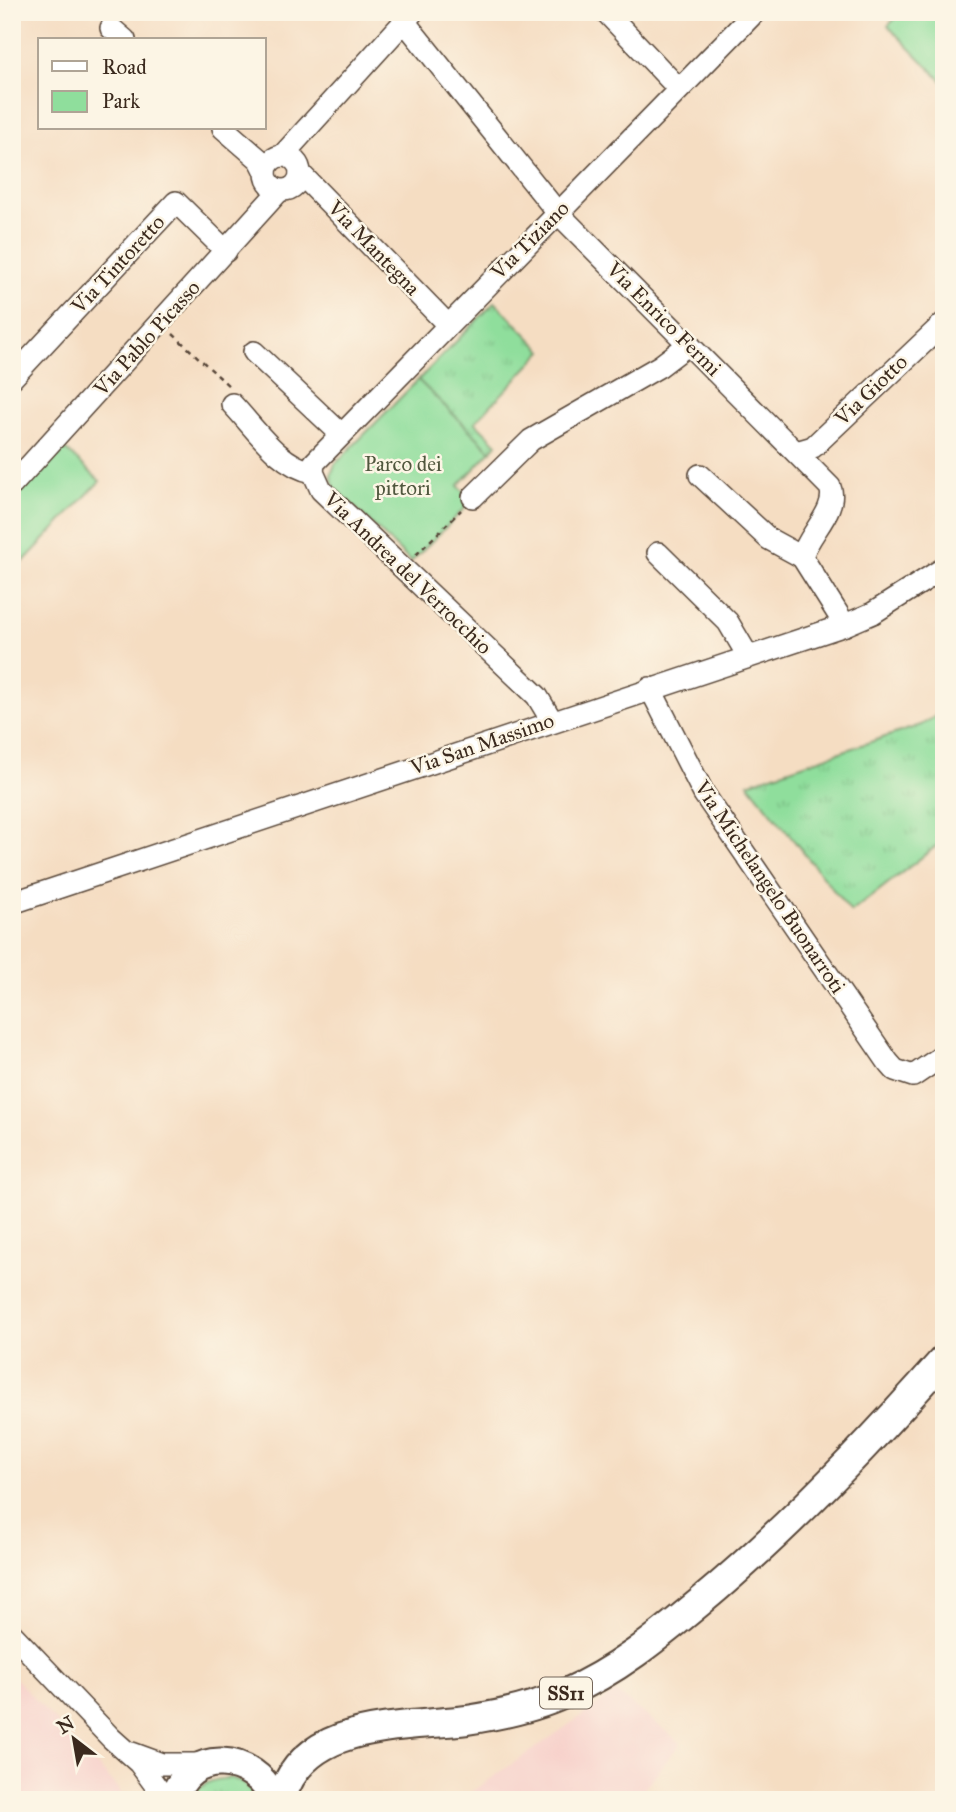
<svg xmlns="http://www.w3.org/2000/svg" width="956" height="1812" viewBox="0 0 956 1812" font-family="'IM FELL Great Primer',serif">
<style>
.built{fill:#f7d0ca}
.grass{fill:url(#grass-tufts);stroke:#65845d;stroke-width:2}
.green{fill:#8fde9c;stroke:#65845d;stroke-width:2}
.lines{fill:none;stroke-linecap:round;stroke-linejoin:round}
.minor-casing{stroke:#574537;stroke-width:24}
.major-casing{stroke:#574537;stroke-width:32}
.path{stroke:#574537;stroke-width:2.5;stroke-dasharray:5 5;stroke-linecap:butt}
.minor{stroke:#fff;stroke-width:21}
.major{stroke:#fff;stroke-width:28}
.labels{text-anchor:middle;stroke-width:5;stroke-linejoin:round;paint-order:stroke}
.shield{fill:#fcf5e5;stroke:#75675a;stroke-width:2}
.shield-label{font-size:19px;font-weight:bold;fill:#3b2a1e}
.street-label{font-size:21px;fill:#3b2a1e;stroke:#fcf5e5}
.park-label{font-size:21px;fill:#50573e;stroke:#fcf5e5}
</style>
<defs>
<pattern id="grass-tufts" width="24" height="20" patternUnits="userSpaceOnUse" patternTransform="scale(1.75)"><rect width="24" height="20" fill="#8fde9c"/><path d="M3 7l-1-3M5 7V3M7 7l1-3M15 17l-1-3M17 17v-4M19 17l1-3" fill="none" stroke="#7cbf86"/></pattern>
</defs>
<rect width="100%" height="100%" fill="#fcf5e5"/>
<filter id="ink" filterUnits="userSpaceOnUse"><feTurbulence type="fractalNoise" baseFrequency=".0143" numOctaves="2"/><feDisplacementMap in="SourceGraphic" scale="14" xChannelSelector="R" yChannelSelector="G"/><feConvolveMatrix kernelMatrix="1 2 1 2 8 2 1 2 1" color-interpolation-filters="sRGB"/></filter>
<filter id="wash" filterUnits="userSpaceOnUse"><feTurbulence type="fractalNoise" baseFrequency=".00686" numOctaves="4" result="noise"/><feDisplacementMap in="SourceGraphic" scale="28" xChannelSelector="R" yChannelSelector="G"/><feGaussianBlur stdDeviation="1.57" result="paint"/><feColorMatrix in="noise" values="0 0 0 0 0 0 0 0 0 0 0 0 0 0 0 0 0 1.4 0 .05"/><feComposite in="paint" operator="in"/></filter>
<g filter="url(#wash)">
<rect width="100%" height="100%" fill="#f5ddc2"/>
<g class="built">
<path d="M12,1675L108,1777L127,1800H12Z"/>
<path d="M616,1692L681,1743L635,1800H460Z"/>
</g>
<g class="grass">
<path d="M495,302L543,351L475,422L497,444L491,451L418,380Z"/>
<path d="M944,711V840L851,912L748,783L921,725Z"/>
<path d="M231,1778L244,1783L257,1800H191C200,1783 212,1779 231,1778Z"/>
</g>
<g class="green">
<path d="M901,12H936L944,18V83L888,26Z"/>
<path d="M418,380L491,451L458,486L473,500L411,562L334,487L331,475L335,464Z"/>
<path d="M60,444L100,481L23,562L12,552V494Z"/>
</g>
</g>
<g filter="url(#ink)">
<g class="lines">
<g class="minor-casing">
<g id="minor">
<path d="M606,12L679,89"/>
<path d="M404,21L557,212L830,487C839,509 807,535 802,557L845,625"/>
<path d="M111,28L125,40"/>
<path d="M223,128L260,160L266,172"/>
<path d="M282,156L412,13"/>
<circle cx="283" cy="173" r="17"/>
<path d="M300,173L447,324"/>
<path d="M254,352L341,434"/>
<path d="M12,378L176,202L226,251"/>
<path d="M232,404C255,428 279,466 313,472"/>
<path d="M796,452L813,447L944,323"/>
<path d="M700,475L769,539L802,557"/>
<path d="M12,485L280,190"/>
<path d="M473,497L531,440L660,366L689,344"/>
<path d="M658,553L728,622L748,656"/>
<path d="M650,688L704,794L888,1062L895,1070L913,1076L944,1055"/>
<path d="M552,721L537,696L321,490L313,472L314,463L755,12"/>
<path d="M12,903L845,625L873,613L944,568"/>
<path d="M12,1634L111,1738L139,1763L166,1800"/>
<path d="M132,1753L162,1764H206"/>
</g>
</g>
<g class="major-casing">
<g id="major">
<path d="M174,1800C187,1747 255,1753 274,1800"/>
<path d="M281,1800C303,1719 403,1728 467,1720C500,1715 534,1708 564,1694C615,1672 658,1637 700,1602C788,1529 868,1445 944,1359"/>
</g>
</g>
<g class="path">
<path d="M173,334L230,387"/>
<path d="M416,555L461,510"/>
</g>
<use href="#minor" class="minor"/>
<use href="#major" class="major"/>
</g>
</g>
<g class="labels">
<rect class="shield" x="540" y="1677.5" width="52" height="31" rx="5"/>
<g class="shield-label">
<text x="566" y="1700">SS11</text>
</g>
<g class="street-label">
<text transform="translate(530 240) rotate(-45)" y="7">Via Tiziano</text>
<text transform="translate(374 248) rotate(46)" y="7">Via Mantegna</text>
<text transform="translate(118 264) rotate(-47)" y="7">Via Tintoretto</text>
<text transform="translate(664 319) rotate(45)" y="7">Via Enrico Fermi</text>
<text transform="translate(147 338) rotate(-48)" y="7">Via Pablo Picasso</text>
<text transform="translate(871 390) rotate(-44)" y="7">Via Giotto</text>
<text transform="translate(408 573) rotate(44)" y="7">Via Andrea del Verrocchio</text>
<text transform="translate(482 744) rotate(-19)" y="7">Via San Massimo</text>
<text transform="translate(770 887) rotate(56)" y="7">Via Michelangelo Buonarroti</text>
</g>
<g class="park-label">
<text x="403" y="471">Parco dei<tspan x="403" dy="24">pittori</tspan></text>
</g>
</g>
<rect width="956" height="1812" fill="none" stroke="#fcf5e5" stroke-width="42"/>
<rect x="38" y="38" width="228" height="91" fill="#fcf5e5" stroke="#afa495" stroke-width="2"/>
<rect x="52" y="61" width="35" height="10" fill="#ffffff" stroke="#afa495" stroke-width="2"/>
<text x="102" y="74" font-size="21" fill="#3b2a1e">Road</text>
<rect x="52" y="91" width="35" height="21" fill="#8fde9c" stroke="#afa495" stroke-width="2"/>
<text x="102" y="108" font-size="21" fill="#3b2a1e">Park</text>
<g transform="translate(74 1739) rotate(329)" stroke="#fcf5e5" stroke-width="5" paint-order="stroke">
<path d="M0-5L12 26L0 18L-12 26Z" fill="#3b2a1e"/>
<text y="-10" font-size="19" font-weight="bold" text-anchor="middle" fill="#3b2a1e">N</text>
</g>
</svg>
